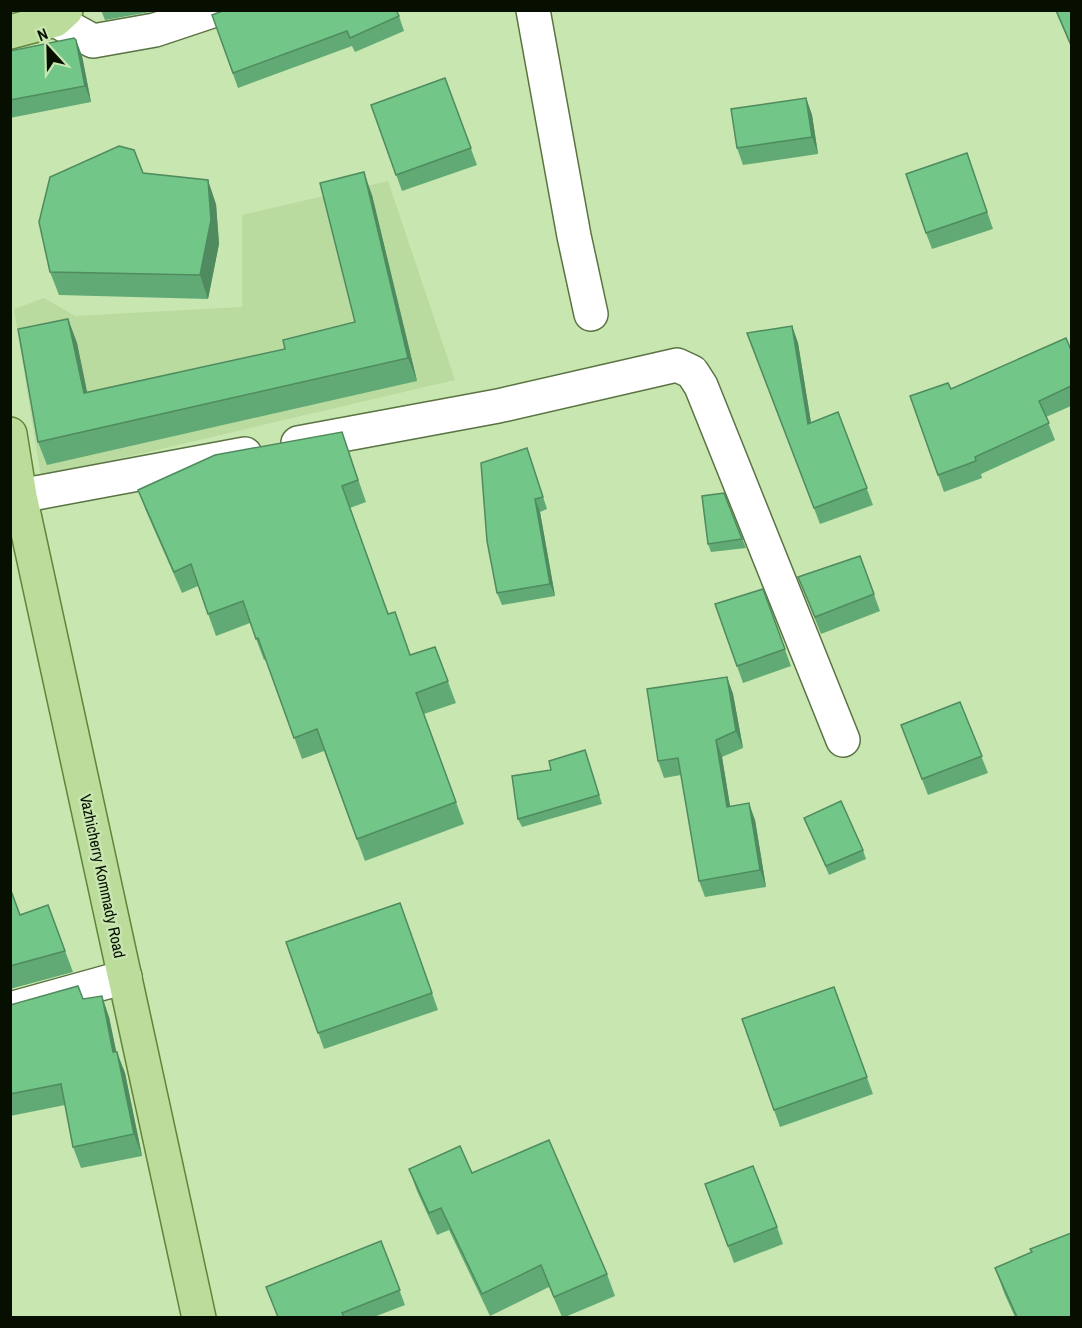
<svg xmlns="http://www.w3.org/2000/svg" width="1082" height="1328" viewBox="0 0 1082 1328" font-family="'Archivo Narrow',sans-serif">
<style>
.built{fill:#b9db9f}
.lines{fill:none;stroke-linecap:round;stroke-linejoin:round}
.minor-casing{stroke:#597342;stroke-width:36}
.major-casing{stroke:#5e8538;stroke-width:36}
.minor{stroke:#fff;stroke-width:33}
.major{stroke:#bbdc9a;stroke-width:33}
.wall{fill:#61aa75}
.shaded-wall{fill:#4f8b5f}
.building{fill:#71c688;stroke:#4f8b5f;stroke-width:1.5}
.labels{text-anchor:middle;stroke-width:5;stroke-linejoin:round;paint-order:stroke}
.street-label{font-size:16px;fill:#060f00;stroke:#c8e6af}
</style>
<rect width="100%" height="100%" fill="#c8e6af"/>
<path class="built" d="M388,181L455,380L41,477L14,309L44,298L75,316L242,307V215Z"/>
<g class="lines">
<g class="minor-casing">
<g id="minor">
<path d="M533,10L574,236L591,314"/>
<path d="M55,20L93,41L155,30L215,10"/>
<path d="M298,443L498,406L677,365L692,372L701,386L843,740"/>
<path d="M20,496L245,454"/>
<path d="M10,1009L125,977"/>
</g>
</g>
<g class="major-casing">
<g id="major">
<path d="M10,32L55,20L66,10"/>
<path d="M10,434L20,496L199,1318"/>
</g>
</g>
<use href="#minor" class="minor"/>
<use href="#major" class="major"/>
</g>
<g class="wall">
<path d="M101,10H150V12L105,20Z"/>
<path d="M1055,10H1071V47Z"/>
<path d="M212,15L399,16L404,31L355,52L352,46L238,88Z"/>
<path d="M76,40L82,56L91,102L10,118V51Z"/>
<path d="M445,78L477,165L402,191L371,105Z"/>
<path d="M806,98L812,115L818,154L743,165L737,148Z"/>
<path d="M973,170L993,229L932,249L926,233Z"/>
<path d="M372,195L417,381L47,465L38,442L68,319L77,343L87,392L285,349L355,322Z"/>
<path d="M216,204L219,244L208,299L59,295L50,272Z"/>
<path d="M792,326L798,343L811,423L838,412L873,505L820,524L747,333Z"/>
<path d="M1071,350V406L1046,417L1055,440L981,474L982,478L944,492L910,396L951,389Z"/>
<path d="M342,432L366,502L350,508L388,614L410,655L435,647L456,703L424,714L464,824L365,861L324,751L302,759L266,659L264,660L250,623L216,636L198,586L182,593L146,511L138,490Z"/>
<path d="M531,460L547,509L540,512L555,596L502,605L497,593Z"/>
<path d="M724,493L746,548L711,552L708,544Z"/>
<path d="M860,556L880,611L821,634L798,577Z"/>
<path d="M763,589L791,666L743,683L715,604Z"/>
<path d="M727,677L733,694L743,748L722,757L730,806L755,820L766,887L705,897L699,881L681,775L664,778L658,761Z"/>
<path d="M960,702L988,773L928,795L901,725Z"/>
<path d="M588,759L602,804L522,827L518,819L551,770Z"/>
<path d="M804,818L863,850L866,859L829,875Z"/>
<path d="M10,888L20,915L48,905L73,972L10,989Z"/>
<path d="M400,903L438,1010L324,1049L286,942Z"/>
<path d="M834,987L873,1094L780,1127L742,1019Z"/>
<path d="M83,999L109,1017L116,1052L125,1073L142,1156L81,1168L73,1147L65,1105L10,1116V1005Z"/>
<path d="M409,1169L472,1173L607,1274L615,1296L565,1317H562L549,1287L490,1316L449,1230L437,1235L417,1191Z"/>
<path d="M705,1184L777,1227L783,1244L734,1263Z"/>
<path d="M381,1241L405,1305L374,1317H277Z"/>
<path d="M1032,1252L1071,1317H1015L1005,1295L995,1268Z"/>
</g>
<g class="shaded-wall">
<path d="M76,40L82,56L91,102L85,86Z"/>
<path d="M806,98L812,115L818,154L812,137Z"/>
<path d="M364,172L372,195L417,381L408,358Z"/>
<path d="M208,180L216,204L219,244L208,299L200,275Z"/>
<path d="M68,319L77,343L92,416L84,393Z"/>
<path d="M792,326L798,343L814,441L808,424Z"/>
<path d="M535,499L540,512L555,596L550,584Z"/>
<path d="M727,677L733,694L743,748L736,731Z"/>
<path d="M716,740L722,757L733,824L727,807Z"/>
<path d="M749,803L755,820L766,887L760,870Z"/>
<path d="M102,996L109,1017L121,1074L113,1052Z"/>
<path d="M117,1052L125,1073L142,1156L134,1134Z"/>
</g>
<g class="building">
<path d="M225,10H396L399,16L350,38L347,31L233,73L212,15Z"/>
<path d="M1056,10H1071V45Z"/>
<path d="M74,38L76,40L85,86L10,100V51Z"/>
<path d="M445,78L471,148L396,175L371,105Z"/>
<path d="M806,98L812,137L737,148L731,109Z"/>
<path d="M119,146L134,150L143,173L208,180L211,220L200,275L50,272L39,222L50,177Z"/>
<path d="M967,153L987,212L926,233L906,174Z"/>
<path d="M364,172L408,358L38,442L18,329L68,319L84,393L285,349L283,340L355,322L320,183Z"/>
<path d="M792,326L808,424L838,412L867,488L814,508L747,333Z"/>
<path d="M1066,338L1071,350V386L1039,401L1049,423L975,457L976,461L938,475L910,396L948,383L951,389Z"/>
<path d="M342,432L358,480L342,486L388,614L395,612L410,655L435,647L448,681L416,693L456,802L357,839L317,729L294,738L258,638L256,639L243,601L208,614L191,564L174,572L138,490L215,455Z"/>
<path d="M527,448L543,497L535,499L550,584L497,593L487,541L481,463Z"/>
<path d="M724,493L742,539L708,544L702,496Z"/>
<path d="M860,556L874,594L815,617L798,577Z"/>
<path d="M763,589L785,649L737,666L715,604Z"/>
<path d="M727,677L736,731L716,740L727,807L749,803L760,870L699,881L678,758L658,761L647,689Z"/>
<path d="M960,702L982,756L922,779L901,725Z"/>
<path d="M585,750L599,795L518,819L512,776L551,770L549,761Z"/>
<path d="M841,801L863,850L826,866L804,818Z"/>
<path d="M10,888L20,915L48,905L65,951L10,966Z"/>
<path d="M400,903L432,993L318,1033L286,942Z"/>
<path d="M78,986L83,999L102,996L113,1052H117L134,1134L73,1147L61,1084L10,1094V1005Z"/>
<path d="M834,987L867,1077L774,1110L742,1019Z"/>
<path d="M549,1140L607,1274L554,1297L541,1265L482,1294L441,1208L429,1213L409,1169L460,1146L472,1173Z"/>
<path d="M753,1166L777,1227L728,1246L705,1184Z"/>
<path d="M1071,1233V1317H1017L995,1268L1032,1252L1030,1249Z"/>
<path d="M381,1241L400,1290L342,1313L344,1317H278L266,1287Z"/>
</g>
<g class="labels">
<g class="street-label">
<text transform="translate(103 876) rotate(78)" y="6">Vazhicherry Kommady Road</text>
</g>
</g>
<rect width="1082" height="1328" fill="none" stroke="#060f00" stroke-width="24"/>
<g transform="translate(48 48) rotate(338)" stroke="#c8e6af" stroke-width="4.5" paint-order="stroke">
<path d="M0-4.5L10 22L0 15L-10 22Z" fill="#060f00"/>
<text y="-9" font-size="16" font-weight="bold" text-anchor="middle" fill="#060f00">N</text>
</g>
</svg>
